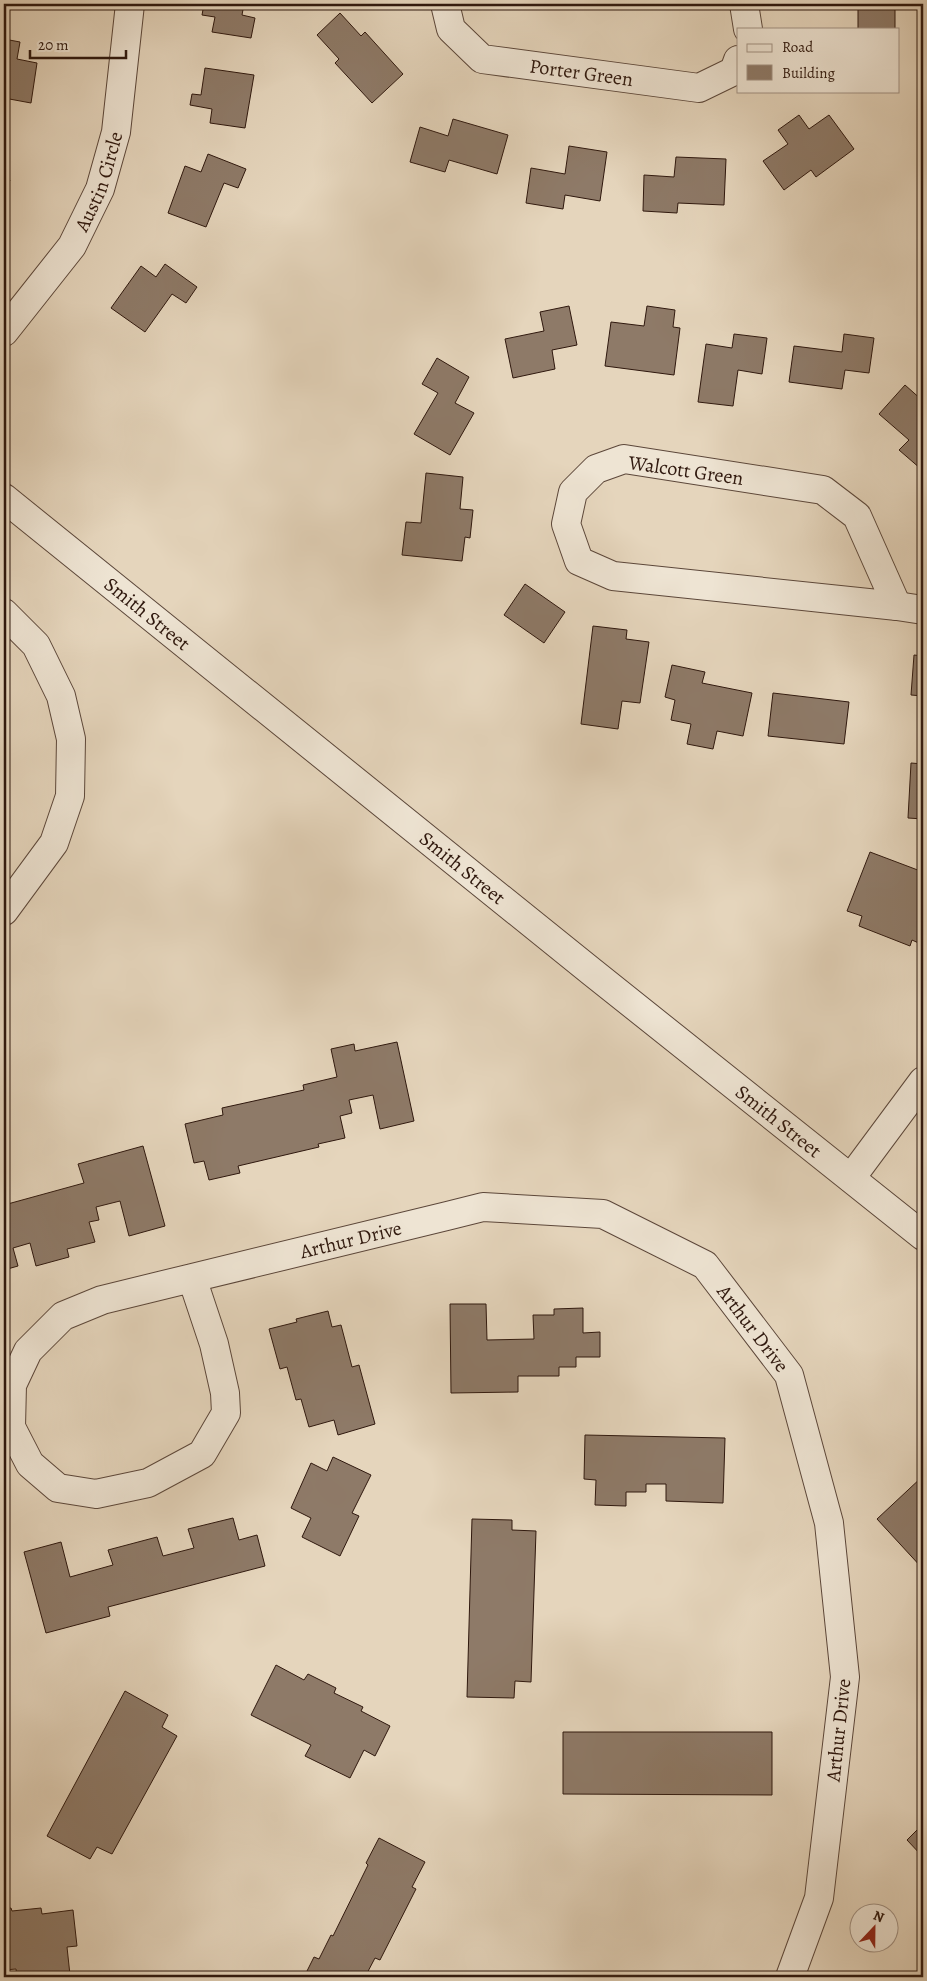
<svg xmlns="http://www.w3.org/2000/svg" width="927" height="1981" viewBox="0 0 927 1981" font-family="Alegreya,serif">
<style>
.building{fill:#8e7a68;stroke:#2f180e}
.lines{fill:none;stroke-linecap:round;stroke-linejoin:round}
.street-casing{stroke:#5c473a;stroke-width:30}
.street{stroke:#eee4d3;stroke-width:28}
.labels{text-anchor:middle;stroke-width:4;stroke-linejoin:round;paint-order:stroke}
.street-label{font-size:20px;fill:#2f180e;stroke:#eee4d3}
</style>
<rect width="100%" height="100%" fill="#e5d5bc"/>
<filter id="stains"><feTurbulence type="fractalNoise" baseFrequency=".004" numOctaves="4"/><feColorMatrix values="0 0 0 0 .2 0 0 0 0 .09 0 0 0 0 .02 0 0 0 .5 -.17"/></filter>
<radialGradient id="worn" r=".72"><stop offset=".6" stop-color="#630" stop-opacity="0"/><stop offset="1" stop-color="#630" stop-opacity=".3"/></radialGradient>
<g class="building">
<path d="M4,4H18L17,9L4,7Z"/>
<path d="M204,4H244L242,15L255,18L251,38L212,32L215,17L202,15Z"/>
<rect x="858" y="4" width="37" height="25"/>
<path d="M340,13L361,36L365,32L403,74L372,103L335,63L339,59L317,35Z"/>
<path d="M4,39L20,42L17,59L37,63L31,103L4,98Z"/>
<path d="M205,68L254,75L245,128L210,123L212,109L190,105L192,94L201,95Z"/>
<path d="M799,115L809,129L829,115L854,149L816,177L811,170L784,190L763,161L788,144L778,130Z"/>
<path d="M453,119L508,135L497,174L449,160L445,172L410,162L420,127L448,136Z"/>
<path d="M569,146L607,152L600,201L565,195L563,209L526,203L531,168L565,174Z"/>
<path d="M208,154L246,169L238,188L224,183L206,227L168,213L185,166L201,172Z"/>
<path d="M676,157L726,159L724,205L678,203L677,213L643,211L644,175L674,177Z"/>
<path d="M4,177L10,180L4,192Z"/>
<path d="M165,264L197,287L186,303L172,294L145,332L111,308L141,266L156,277Z"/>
<path d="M569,306L577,345L552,350L555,369L513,378L505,339L544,331L540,312Z"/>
<path d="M647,306L675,310L673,327L680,328L674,375L605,366L611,322L644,326Z"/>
<path d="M734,334L767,338L762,374L738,370L733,406L698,402L706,344L732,348Z"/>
<path d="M844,334L874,338L869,373L845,370L842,389L789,382L794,346L842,352Z"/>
<path d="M437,358L469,377L455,403L474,413L450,455L414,434L438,393L422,384Z"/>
<path d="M905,385L923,401V466L921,469L899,450L909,440L879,414Z"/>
<path d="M426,473L463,477L460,509L473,510L470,538L465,537L462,561L402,555L406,522L421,523Z"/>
<path d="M525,584L565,612L544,643L504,615Z"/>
<path d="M593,626L627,630L626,639L649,642L640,703L622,701L618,729L581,724Z"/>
<path d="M914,655L923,656V696L911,695Z"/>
<path d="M672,665L705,672L702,683L752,693L743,736L717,731L713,749L687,744L691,724L671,720L675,700L665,697Z"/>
<path d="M773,693L849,702L844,744L768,736Z"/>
<path d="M911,763L923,764V819L908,818Z"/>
<path d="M870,852L923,872V945L912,940L910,946L859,926L862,916L847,911Z"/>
<path d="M397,1042L414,1121L380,1129L373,1095L349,1100L352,1113L340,1116L345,1138L318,1144L319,1147L238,1166L240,1173L209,1180L204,1161L194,1163L185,1124L223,1115L222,1108L304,1090L303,1085L337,1077L331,1049L354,1044L355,1051Z"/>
<path d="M143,1146L165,1226L129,1236L120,1201L96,1207L99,1220L89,1222L95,1242L67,1249L69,1257L36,1266L30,1243L13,1248L18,1266L4,1270V1205L84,1183L78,1164Z"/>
<path d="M450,1304H486L487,1340L534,1339L533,1315H554V1309L583,1308V1333L600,1332V1357H576V1367H559V1376H518V1392L451,1393Z"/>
<path d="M328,1311L332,1327L341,1325L352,1367L359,1365L375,1424L338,1435L334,1420L309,1427L301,1399L296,1400L287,1367L280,1369L269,1329L297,1322L296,1319Z"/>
<path d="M585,1435L725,1438L723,1503L666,1501V1484H646V1492H626V1506L595,1505L596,1480L584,1479Z"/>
<path d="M333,1457L371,1475L352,1513L359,1516L340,1556L302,1537L311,1518L291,1508L311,1463L327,1471Z"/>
<path d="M923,1476V1569L877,1519Z"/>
<path d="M233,1518L239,1540L257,1535L265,1566L108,1607L110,1616L46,1633L24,1552L61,1542L70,1577L113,1565L108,1550L157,1537L163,1556L194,1548L188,1529Z"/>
<path d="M472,1519L512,1520V1530L536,1531L531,1682L515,1681L514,1698L467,1697Z"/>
<path d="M276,1665L304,1680L308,1674L336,1688L334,1693L363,1707L361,1711L390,1726L375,1756L364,1750L350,1778L305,1756L311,1745L251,1715Z"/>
<path d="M125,1691L168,1715L162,1727L177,1736L112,1854L97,1847L90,1859L47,1836Z"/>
<path d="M563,1732H772V1795L563,1794Z"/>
<path d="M923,1824V1857L907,1840Z"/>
<path d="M379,1838L425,1862L412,1887L416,1889L380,1960L375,1958L365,1977H304L314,1957L319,1959L331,1935L333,1936L368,1865L366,1863Z"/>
<path d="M11,1908L12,1911L41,1908L42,1914L73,1910L77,1946L67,1947L70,1975L46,1977H17L16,1969L4,1970V1909Z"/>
</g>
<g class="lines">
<g class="street-casing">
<g id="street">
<path id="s1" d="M445,4L451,29L482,59L699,88L734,71L738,60"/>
<path d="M744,4L748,29"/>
<path id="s2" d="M4,332L72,246L100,189L116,132L130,4"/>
<path d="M624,459L823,490L857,516L897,606L613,576L579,561L566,524L573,492L596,469Z"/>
<path id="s3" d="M4,498L592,972L923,1236"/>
<path d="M897,606L923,610"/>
<path d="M4,613L36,645L61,696L71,739L70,796L54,843L4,911"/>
<path d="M851,1178L923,1081"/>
<path id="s4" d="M192,1278L214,1344L225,1393L226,1413L202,1454L148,1483L96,1494L58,1488L30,1464L11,1427L12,1385L28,1351L63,1316L102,1300L192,1278L447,1216L483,1207L603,1214L705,1265L789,1375L829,1523L845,1677L819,1898L790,1977"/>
</g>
</g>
<use href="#street" class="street"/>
</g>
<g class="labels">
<g class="street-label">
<text dy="7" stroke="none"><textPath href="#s1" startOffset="169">Porter Green</textPath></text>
<text dy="7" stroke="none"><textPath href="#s2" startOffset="180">Austin Circle</textPath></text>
<text transform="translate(686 470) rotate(8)" y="7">Walcott Green</text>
<text dy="7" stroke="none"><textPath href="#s3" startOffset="184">Smith Street</textPath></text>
<text dy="7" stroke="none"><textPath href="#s3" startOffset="589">Smith Street</textPath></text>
<text dy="7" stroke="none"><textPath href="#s3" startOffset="994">Smith Street</textPath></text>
<text dy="7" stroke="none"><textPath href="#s4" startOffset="846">Arthur Drive</textPath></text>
<text dy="7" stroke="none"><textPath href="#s4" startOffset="1296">Arthur Drive</textPath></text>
<text transform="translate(838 1730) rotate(-84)" y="7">Arthur Drive</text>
</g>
</g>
<rect width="927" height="1981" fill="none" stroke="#e5d5bc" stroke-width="20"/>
<rect x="5" y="5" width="917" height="1971" fill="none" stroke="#2f180e" stroke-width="2.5"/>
<rect x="10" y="10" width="907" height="1961" fill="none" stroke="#2f180e"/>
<rect x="737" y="28" width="162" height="65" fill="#eee4d3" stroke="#a29284"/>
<rect x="747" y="44" width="25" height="8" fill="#eee4d3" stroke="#a29284"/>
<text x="782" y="52" font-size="15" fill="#2f180e">Road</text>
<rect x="747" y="65" width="25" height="15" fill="#8e7a68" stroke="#a29284"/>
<text x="782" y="78" font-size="15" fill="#2f180e">Building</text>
<g transform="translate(874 1928) rotate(22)"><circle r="24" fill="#eee4d3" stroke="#a29284"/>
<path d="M0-4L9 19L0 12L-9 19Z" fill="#8f2418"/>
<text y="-8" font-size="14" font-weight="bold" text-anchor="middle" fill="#2f180e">N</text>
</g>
<path d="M30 50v8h96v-8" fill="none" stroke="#2f180e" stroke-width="2.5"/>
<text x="38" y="50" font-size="15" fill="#2f180e" stroke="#eee4d3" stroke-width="4" paint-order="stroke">20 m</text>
<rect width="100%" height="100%" filter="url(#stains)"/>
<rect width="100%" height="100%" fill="url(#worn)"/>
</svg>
